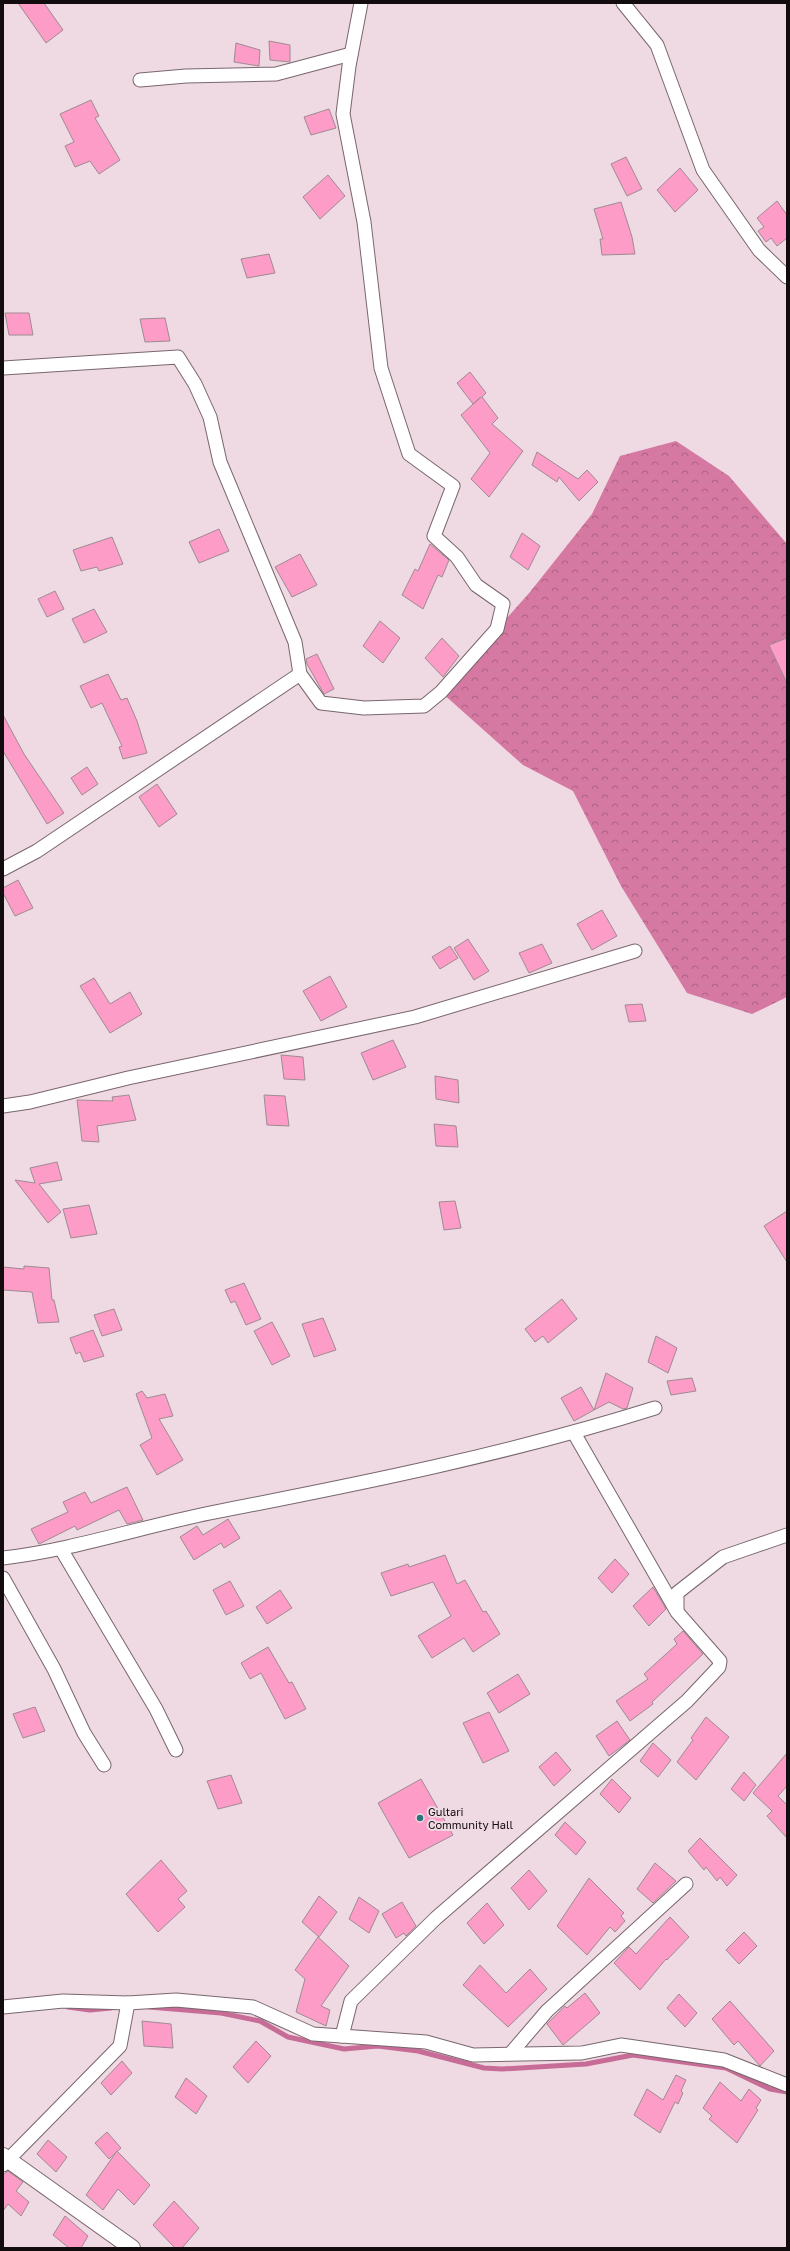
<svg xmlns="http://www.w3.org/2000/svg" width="790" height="2251" viewBox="0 0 790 2251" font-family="'Golos Text',sans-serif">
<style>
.forest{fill:url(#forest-crowns)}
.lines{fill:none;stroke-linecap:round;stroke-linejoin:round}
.stream{stroke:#c76c96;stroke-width:5}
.building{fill:#fc9cc7;stroke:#9e8b92}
.minor-casing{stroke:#79666e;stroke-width:15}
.tertiary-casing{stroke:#79666e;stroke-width:18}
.minor{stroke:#fff;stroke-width:13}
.tertiary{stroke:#fff;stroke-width:16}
.poi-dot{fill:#2b757a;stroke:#efd9e2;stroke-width:1.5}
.labels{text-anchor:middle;stroke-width:4;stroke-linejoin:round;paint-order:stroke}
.poi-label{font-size:11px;fill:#130c0f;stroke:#efd9e2;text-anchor:start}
</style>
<defs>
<pattern id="forest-crowns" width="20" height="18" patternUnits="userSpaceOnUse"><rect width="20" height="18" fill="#d579a3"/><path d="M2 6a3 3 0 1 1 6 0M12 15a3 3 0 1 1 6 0" fill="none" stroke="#ac6283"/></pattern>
</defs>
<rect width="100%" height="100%" fill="#efd9e2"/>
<path class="forest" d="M676,441L729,476L787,544V997L752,1014L687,993L621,886L573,791L523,765L441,692L530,592L592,514L620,456Z"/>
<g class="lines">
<g class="stream">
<path d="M68,2007L90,2010L111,2008"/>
<path d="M149,2007L221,2013L260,2021L288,2037L344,2049L378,2046L418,2051L484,2068L502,2069L586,2064L633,2055L726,2068L770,2089L787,2092"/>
</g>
</g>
<g class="building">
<path d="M18,3H44L63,30L46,43Z"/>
<path d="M269,41L290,45V62L270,60Z"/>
<path d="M236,43L260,50L259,66L234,62Z"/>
<path d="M91,100L99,116L95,118L120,160L99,174L90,161L75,167L65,146L74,142L60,114Z"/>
<path d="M329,109L336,128L311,135L304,117Z"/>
<path d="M626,157L642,189L627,196L611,164Z"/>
<path d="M680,168L698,190L675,212L657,190Z"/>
<path d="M328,175L345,196L320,219L303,197Z"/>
<path d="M777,201L787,215V238L777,246L771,238L766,242L758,231L764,227L757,218Z"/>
<path d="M621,202L632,237L635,254L602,255L600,239H603L594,209Z"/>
<path d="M269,254L275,273L247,278L241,259Z"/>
<path d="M5,313H29L33,335H9Z"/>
<path d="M165,318L170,341L145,342L140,319Z"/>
<path d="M470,372L486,393L482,397L498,418L492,424L523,451L489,497L471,479L490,453L461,415L481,397L473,404L457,383Z"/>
<path d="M537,452L578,479L587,470L598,482L579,501L559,477L557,482L532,465Z"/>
<path d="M219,529L229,551L199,563L189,542Z"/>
<path d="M522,533L540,546L528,570L510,557Z"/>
<path d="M112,537L123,564L99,571L97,567L81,571L73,550Z"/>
<path d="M430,544L449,560L442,577L438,575L423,609L402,595L415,569L418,571Z"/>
<path d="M300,554L317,585L292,597L275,567Z"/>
<path d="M55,591L64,609L47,617L38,599Z"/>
<path d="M94,609L107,632L84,643L72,619Z"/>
<path d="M380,621L400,638L383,663L363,646Z"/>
<path d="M442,638L459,656L443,677L425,658Z"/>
<path d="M787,638V683L769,645Z"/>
<path d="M317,654L334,689L324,694L307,664L306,659Z"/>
<path d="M108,674L121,700L127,698L137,721L147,753L123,759L119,747L122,746L102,703L91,708L80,686Z"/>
<path d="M3,715L24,754L64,813L47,824L3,751Z"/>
<path d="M87,767L98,784L82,795L71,778Z"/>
<path d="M157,784L177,814L159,827L139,797Z"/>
<path d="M18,880L33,908L15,916L3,893V888Z"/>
<path d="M602,910L617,936L592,950L577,924Z"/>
<path d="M468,939L489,971L474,980L454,948Z"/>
<path d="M542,944L552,963L529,973L519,953Z"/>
<path d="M450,946L458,958L440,969L432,957Z"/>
<path d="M330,976L347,1007L321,1021L303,991Z"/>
<path d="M94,978L110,1004L130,992L142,1014L110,1033L80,986Z"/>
<path d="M642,1004L646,1021L629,1022L625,1005Z"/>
<path d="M393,1040L406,1067L373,1080L361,1053Z"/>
<path d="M281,1055L303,1057L305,1080L284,1079Z"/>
<path d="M435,1076L458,1080L459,1103L436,1099Z"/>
<path d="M129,1095L136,1120L97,1126L99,1142L82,1141L77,1100L113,1101L112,1097Z"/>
<path d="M264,1095L285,1096L289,1126L267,1125Z"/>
<path d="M434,1124L456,1126L458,1147L436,1146Z"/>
<path d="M57,1162L62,1180L39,1184L61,1212L48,1223L15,1180L35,1183L30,1168Z"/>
<path d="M455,1201L461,1228L444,1230L439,1202Z"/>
<path d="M89,1205L97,1234L71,1238L63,1209Z"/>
<path d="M787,1211V1262L764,1226Z"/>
<path d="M24,1266L49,1268L52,1300H54L59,1322L38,1323L32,1292L3,1290V1267L24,1269Z"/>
<path d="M244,1283L261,1319L246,1325L235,1301L231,1303L225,1290Z"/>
<path d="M562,1299L577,1319L548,1343L543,1336L535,1342L525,1329Z"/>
<path d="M114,1309L122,1330L102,1336L94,1315Z"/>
<path d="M323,1318L336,1350L314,1357L302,1324Z"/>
<path d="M272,1322L290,1356L272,1365L254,1331Z"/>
<path d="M93,1330L104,1356L84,1362L80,1352L76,1354L70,1338Z"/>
<path d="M656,1336L677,1348L668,1373L648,1362Z"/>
<path d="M606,1373L633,1388L627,1408L623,1409L609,1402L594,1410Z"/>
<path d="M692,1378L696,1391L671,1395L667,1381Z"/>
<path d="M581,1387L594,1410L574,1421L561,1398Z"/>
<path d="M142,1391L147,1398L165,1394L173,1416L159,1419L183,1460L157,1475L140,1445L152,1438L136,1394Z"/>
<path d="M127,1487L143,1520L127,1524L119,1510L77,1530L75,1526L39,1544L31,1529L68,1512L63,1502L85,1492L91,1503Z"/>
<path d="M228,1519L240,1538L224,1548L221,1543L194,1560L180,1537L197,1526L203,1535Z"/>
<path d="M445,1555L457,1584L465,1580L483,1612L486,1611L500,1634L473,1652L464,1638L432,1658L418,1636L451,1616L433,1582L391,1596L381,1573L408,1564L409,1567Z"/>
<path d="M615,1559L629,1574L612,1593L598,1578Z"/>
<path d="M230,1581L244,1606L226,1615L213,1590Z"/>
<path d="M653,1587L666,1609L649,1626L633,1606Z"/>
<path d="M280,1590L292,1608L267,1624L256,1607Z"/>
<path d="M683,1631L703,1654L652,1702L653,1704L630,1721L616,1701L648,1679L644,1674L677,1644L674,1639Z"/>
<path d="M268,1647L289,1683L292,1682L306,1709L285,1719L261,1673L250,1679L241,1663Z"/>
<path d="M518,1674L530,1694L499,1713L487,1693Z"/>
<path d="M35,1707L45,1731L23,1738L13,1714Z"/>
<path d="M489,1712L509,1751L483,1763L463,1723Z"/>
<path d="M706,1717L729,1737L696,1780L677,1762L693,1740L691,1738Z"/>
<path d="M617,1721L630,1740L609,1756L596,1736Z"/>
<path d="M653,1743L671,1760L658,1777L640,1761Z"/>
<path d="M556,1752L571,1770L554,1786L539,1767Z"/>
<path d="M787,1753V1786L778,1796L787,1805V1838L767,1816L772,1811L753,1793Z"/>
<path d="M744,1772L756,1785L744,1801L731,1789Z"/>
<path d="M231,1775L242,1803L218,1809L207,1781Z"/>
<path d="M421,1779L453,1835L409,1858L378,1803Z"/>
<path d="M612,1779L631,1798L619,1813L600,1794Z"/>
<path d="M565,1822L586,1842L576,1855L555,1835Z"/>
<path d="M700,1838L737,1875L727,1886L720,1877L717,1881L706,1867L704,1870L688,1851Z"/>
<path d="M161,1860L187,1891L178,1899L185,1907L158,1932L126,1894Z"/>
<path d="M655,1863L676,1881L653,1903L637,1889Z"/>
<path d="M529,1870L547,1891L529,1910L511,1888Z"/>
<path d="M589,1878L624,1913L621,1916L625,1921L615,1932L610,1927L587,1955L557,1926Z"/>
<path d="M319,1896L337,1912L319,1937L302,1922Z"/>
<path d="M359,1897L379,1911L369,1933L349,1919Z"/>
<path d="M402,1902L416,1926L406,1936L404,1933L396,1938L382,1914Z"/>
<path d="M487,1903L504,1925L484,1944L467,1923Z"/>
<path d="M670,1917L689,1937L667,1960L666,1959L640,1990L614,1963L629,1947L636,1954Z"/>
<path d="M744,1932L757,1946L739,1964L726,1950Z"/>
<path d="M318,1937L349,1966L321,2006L330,2010L326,2026L296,2012L305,1979L295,1970Z"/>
<path d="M480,1965L506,1993L530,1969L547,1989L508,2027L463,1985Z"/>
<path d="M585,1993L600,2013L563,2045L547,2024L565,2006L567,2008Z"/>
<path d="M679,1994L697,2013L685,2027L667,2008Z"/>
<path d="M730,2001L774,2051L760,2066L738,2041L734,2045L712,2019Z"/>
<path d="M142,2021L171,2024L173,2048L144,2046Z"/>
<path d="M256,2041L271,2056L248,2083L233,2067Z"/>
<path d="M122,2061L132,2073L111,2095L101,2083Z"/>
<path d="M676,2075L686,2080L681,2091L683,2093L678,2104L675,2102L660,2133L634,2115L647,2089L663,2100Z"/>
<path d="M186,2078L207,2096L196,2114L175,2097Z"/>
<path d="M720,2082L741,2101L749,2089L761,2100L756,2108L758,2110L737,2143L709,2119L712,2116L703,2108Z"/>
<path d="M107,2132L121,2148L109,2159L95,2143Z"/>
<path d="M48,2140L67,2157L56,2172L37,2154Z"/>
<path d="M117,2151L150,2185L134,2205L118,2189L103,2210L86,2195Z"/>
<path d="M8,2171L23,2182L16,2191L29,2202L21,2216L8,2204L3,2211V2175Z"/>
<path d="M174,2201L199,2228L182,2248H175L153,2225Z"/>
<path d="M65,2216L88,2236L81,2248H69L53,2235Z"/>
</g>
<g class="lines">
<g class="minor-casing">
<g id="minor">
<path d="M623,3L657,45L703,170L759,250L787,277"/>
<path d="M140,80L186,76L276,74L351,54"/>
<path d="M3,368L178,357L195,384L210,417L220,462L295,642L300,674L321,703L364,708L424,706L441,692L497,629L503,604L476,585L457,557L434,536L453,486L409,454L381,368L364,222L343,114L349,66L361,3"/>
<path d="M3,869L37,851L300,674"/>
<path d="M3,1106L30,1102L128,1078L415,1017L635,951"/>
<path d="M61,1549L156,1709L176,1750"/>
<path d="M3,1558C73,1550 140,1527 210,1513C359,1484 509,1454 655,1408"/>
<path d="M3,1578L54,1669L84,1733L104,1765"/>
<path d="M677,1610V1593L723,1557L787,1535"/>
<path d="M3,2007L63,2001L128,2003L176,2000L253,2007L313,2034L426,2042L473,2055L582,2053L621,2045L724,2060L787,2085"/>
<path d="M342,2036L351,2001L436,1918L687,1701L719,1667L720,1661L677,1612L574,1433"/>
<path d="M511,2053L547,2011L686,1884"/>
<path d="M3,2165L120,2046L128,2003"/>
</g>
</g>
<g class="tertiary-casing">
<path id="tertiary" d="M3,2156L132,2248"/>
</g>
<use href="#minor" class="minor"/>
<use href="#tertiary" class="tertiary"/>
</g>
<circle class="poi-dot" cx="420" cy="1818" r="4"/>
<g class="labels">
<g class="poi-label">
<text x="428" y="1816">Gultari<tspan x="428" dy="13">Community Hall</tspan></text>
</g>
</g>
<rect width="790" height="2251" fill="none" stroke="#130c0f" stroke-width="8"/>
</svg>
